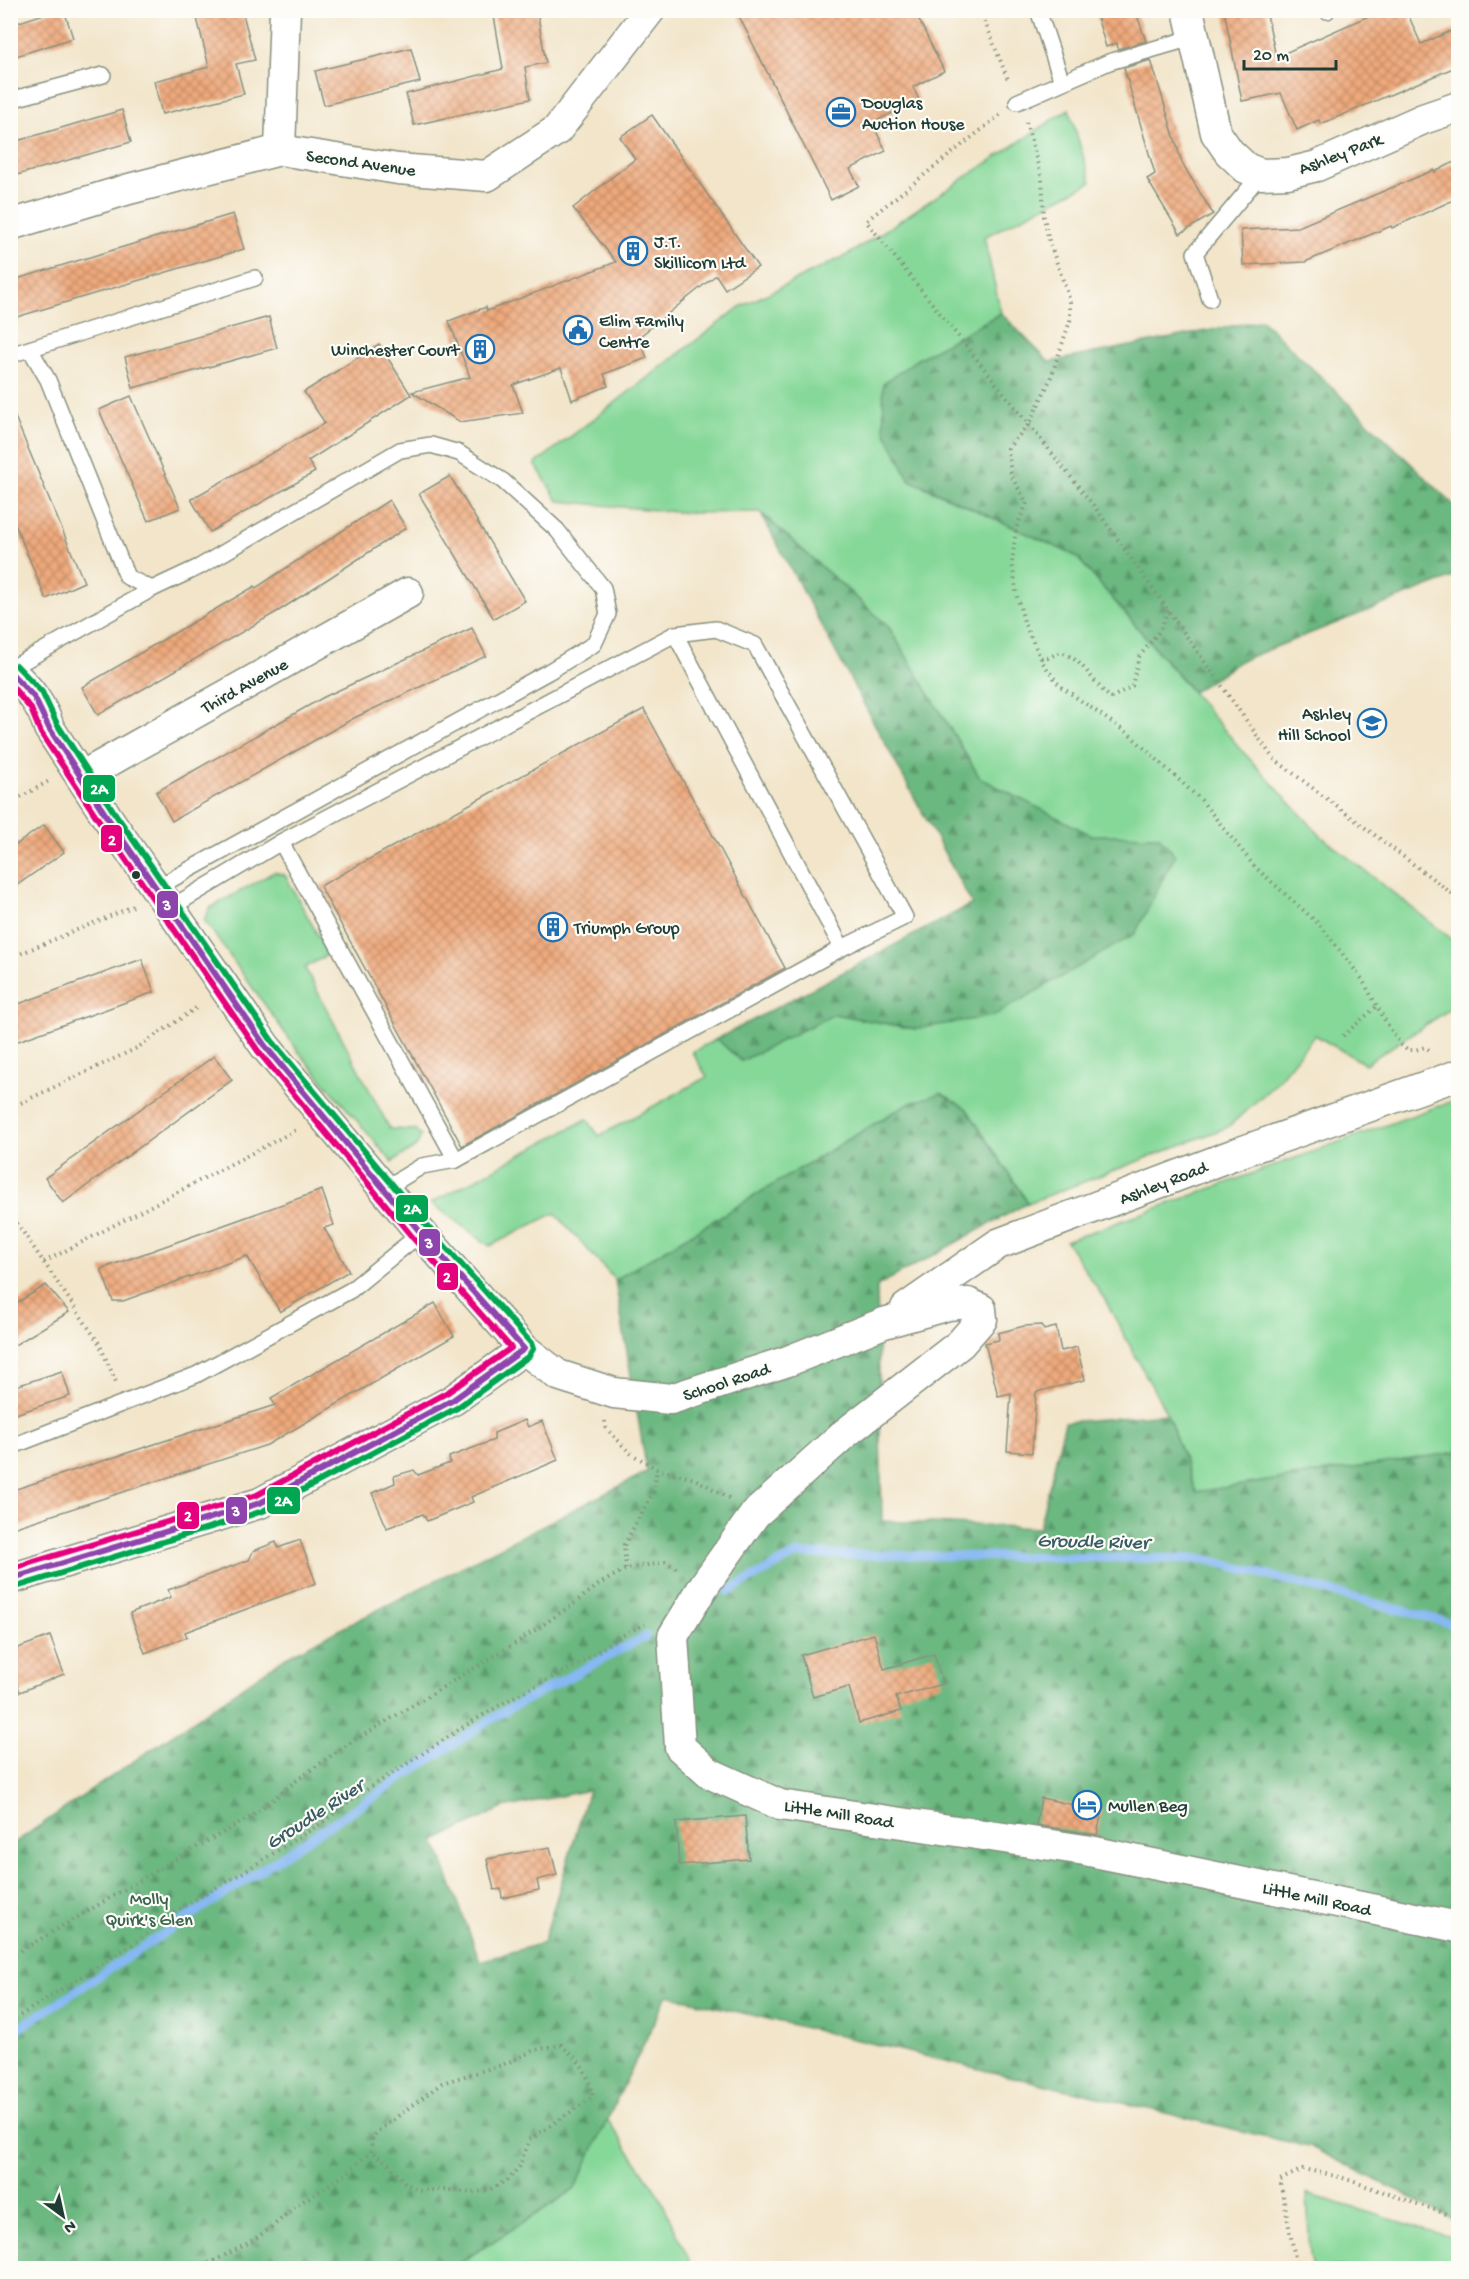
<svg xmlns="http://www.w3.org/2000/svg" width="1469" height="2279" viewBox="0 0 1469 2279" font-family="'Gochi Hand',sans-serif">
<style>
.green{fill:#86d899;stroke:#528a66;stroke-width:1.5}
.forest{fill:url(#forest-firs);stroke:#467a5a;stroke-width:1.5;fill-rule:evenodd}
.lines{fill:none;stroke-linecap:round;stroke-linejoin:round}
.stream{stroke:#87b8f3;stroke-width:9}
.building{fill:url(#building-cross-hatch)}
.service-casing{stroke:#88917f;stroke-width:18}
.minor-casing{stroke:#88917f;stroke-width:33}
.path{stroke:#88917f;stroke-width:4;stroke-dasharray:1.5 4.5;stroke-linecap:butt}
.service{stroke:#fff;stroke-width:15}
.minor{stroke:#fff;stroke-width:30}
.bus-1-casing{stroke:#fdfcf7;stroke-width:10}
.bus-2-casing{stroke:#fdfcf7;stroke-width:10}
.bus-3-casing{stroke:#fdfcf7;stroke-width:10}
.bus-1{stroke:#8e44ad;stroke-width:6}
.bus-2{stroke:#e5007d;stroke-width:6}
.bus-3{stroke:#00a651;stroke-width:6}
.bus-dot{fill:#1f3d34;stroke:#fdfcf7;stroke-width:2}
.labels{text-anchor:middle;stroke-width:4.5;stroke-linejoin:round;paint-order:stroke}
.poi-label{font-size:18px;fill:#1f3d34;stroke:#fdfcf7;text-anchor:start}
.street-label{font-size:18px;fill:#1f3d34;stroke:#fdfcf7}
.park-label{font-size:18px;fill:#39644d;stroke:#fdfcf7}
.water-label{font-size:20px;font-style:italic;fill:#395c64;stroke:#fdfcf7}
.line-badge{stroke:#fdfcf7;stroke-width:2}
.badge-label{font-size:16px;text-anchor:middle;font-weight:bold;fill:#fff}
</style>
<defs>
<pattern id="forest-firs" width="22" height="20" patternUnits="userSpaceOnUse" patternTransform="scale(1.5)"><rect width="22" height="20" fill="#6cb881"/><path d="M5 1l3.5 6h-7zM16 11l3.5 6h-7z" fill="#58976a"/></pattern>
<pattern id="building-cross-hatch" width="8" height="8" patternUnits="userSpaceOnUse" patternTransform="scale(1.5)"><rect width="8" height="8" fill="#efa97c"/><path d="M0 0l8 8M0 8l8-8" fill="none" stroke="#c18b66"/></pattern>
</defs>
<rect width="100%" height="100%" fill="#fdfcf7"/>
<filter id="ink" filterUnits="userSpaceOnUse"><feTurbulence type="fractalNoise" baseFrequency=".0167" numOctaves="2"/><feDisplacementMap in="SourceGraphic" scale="12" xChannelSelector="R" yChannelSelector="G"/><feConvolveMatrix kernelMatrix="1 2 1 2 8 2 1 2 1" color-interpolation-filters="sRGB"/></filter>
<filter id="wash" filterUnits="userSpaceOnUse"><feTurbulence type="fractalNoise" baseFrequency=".008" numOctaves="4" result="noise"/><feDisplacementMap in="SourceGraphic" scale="24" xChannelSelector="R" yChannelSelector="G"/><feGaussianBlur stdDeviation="1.35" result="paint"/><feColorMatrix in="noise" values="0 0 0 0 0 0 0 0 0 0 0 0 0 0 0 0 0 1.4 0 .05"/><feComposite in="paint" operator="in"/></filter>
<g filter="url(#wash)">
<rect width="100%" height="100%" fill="#f2e5ca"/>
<g class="green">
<path d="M1069,109L1091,182L984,237L1001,313L916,360L909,480L1076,556L1245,754L1321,836L1458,944V1004L1365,1064L1315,1035L1274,1085L1228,1127L1028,1203L966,1108L907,1104L615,1280L555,1213L490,1246L431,1203L587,1119L599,1136L707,1077L692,1052L717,1039L741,1061L834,1014L915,1029L1159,836L1091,835L980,778L888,626L760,512L689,513L558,501L535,464L740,307L851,253Z"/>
<path d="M274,872L285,875L328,954L305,968L390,1129L415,1130L421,1136L416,1147L392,1162L298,1051L204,920L210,908Z"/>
<path d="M1458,1099V1452L1196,1492L1167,1414L1105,1300L1066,1241Z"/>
<path d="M607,2119L658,2193L693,2268H451L574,2190Z"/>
<path d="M1307,2194L1458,2239V2268H1313L1310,2255Z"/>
</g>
<g class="forest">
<path d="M1001,313L1049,362L1262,320L1458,509V575L1240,661L1193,692L1076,556L909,479L884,429L883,384L916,360Z"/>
<path d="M760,512L888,626L980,778L1091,835L1159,836L1175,855L1135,934L993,1016L915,1029L834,1014L741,1061L717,1039L972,904Z"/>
<path d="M941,1093L966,1108L1028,1203L877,1286L882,1521L1039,1528L1065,1422L1167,1414L1196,1492L1458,1452V2222L1313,2148L667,1995L574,2190L451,2268H11L10,1846L286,1657L647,1472L615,1280L907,1104ZM589,1790L543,1943L480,1961L435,1841L503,1808Z"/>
</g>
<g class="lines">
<g class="stream">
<path d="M728,1591L797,1554L1205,1559L1458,1625"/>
<path d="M10,2034L501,1713L646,1636"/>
</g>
</g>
<g id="blocks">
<g class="building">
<path d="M56,10H64L73,38L10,58V25Z"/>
<path d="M195,10H242L255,60L236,64L244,94L162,114L154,81L209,67Z"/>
<path d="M493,10H537L546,63L525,67L530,99L414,125L406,94L503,69Z"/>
<path d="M736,10H914L944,71L913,87L919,100L872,123L886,151L850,169L859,186L831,200Z"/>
<path d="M1095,10H1135L1146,41L1118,49L1117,43L1106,47Z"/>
<path d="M1224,10H1266L1276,57L1382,10H1406L1421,44L1458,28V66L1321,124L1319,120L1297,130L1281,93L1242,101Z"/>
<path d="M411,48L420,82L324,105L315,71Z"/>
<path d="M1151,60L1182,163L1213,214L1180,234L1147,179L1155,174L1124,68Z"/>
<path d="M122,110L131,142L10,177V143Z"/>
<path d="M652,115L758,267L725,289L716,275L639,337L647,358L604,374L608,386L572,400L561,368L513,385L523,413L460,422L412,392L470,377L449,321L486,307L487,311L616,262L573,208L635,159L620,137Z"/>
<path d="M1458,160V198L1392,228L1391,226L1305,262L1243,265L1241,230L1298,227L1434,170L1435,172Z"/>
<path d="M233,214L244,249L10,319V281Z"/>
<path d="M269,317L277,348L133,388L125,357Z"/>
<path d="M379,344L411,395L308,461L315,472L210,532L191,499L325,423L304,392Z"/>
<path d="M131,396L180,508L148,521L99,410Z"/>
<path d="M10,405L84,582L46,599L10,512Z"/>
<path d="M450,476L525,601L494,619L419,494Z"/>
<path d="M389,500L406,528L280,610L98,715L82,687L255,586L256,588Z"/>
<path d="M472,628L486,656L354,718L172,821L156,792L324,697Z"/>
<path d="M644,709L785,968L462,1146L320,886Z"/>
<path d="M44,825L64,852L10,890V849Z"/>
<path d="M142,959L154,992L10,1044V1007Z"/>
<path d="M214,1056L232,1080L63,1203L45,1178Z"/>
<path d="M322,1190L334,1225L324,1228L349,1271L280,1312L247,1256L123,1301H113L101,1269Z"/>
<path d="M46,1285L69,1312L10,1348V1307Z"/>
<path d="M435,1303L454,1336L267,1445L10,1529V1491L275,1405L271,1398Z"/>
<path d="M1041,1325L1044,1330L1056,1327L1061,1351L1077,1347L1085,1380L1036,1392L1032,1453L1007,1451L1011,1393L998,1396L985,1343L999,1340L998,1333L1024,1326Z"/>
<path d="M62,1371L70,1396L10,1416V1388Z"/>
<path d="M525,1420L528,1427L542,1421L558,1460L471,1497L473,1502L427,1521L423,1514L387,1528L372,1493L395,1483L394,1476L414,1470L418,1475L450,1463L449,1457L494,1440V1433Z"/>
<path d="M300,1540L316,1583L185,1632L187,1637L145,1653L130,1613L171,1597L168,1590L249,1560L253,1551L276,1542L278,1548Z"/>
<path d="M874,1634L884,1669L934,1654L943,1684L896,1697L901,1711L859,1723L849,1687L813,1697L801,1655Z"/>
<path d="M50,1636L64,1674L20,1692L17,1684L10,1687V1651Z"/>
<path d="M1041,1798L1102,1811L1097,1835L1036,1825Z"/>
<path d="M745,1816L749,1859L679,1865L676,1822Z"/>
<path d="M550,1847L557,1875L537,1880L539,1890L502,1898L501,1889L494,1890L487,1859Z"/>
</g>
</g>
</g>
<g filter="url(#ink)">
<use href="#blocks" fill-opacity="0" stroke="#88917f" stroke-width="1.5"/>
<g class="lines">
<g class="service-casing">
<g id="service">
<path d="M1038,10L1062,82"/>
<path d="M1327,11V10"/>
<path d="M10,100L103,75"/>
<path d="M1017,102L1109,62L1195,37"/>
<path d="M1210,299L1195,253L1261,174"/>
<path d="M30,349L48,380L127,577L152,589"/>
<path d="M10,355L255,278"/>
<path d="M10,669L152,589L199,567L400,450L431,445L459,453L503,481L557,530L603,588L608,614L594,644L548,672L156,888"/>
<path d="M281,842L456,1160"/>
<path d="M170,908L281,842L675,634L716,629L755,645L905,917L842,948L675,634"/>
<path d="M384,1189L422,1166L456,1160L842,948"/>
<path d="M10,1447L196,1375L351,1290L421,1233"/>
</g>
</g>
<g class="minor-casing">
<g id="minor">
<path d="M1188,10L1216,133L1229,152L1246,168L1261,174L1288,173L1317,166L1423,119L1458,107"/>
<path d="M280,150L285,10"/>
<path d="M10,225L129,189L280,150L398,169L487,176L557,130L650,10"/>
<path d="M10,672C28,686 43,707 49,728L107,817L265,1046L421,1233L524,1349L558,1375L614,1393L671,1399L788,1361L884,1323L948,1305L968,1303L981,1309L982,1319L960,1344L843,1435L755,1514L705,1584L673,1636L680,1747L709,1773L780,1805L1085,1850L1458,1927"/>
<path d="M81,777L408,593"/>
<path d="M906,1308L998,1244L1235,1154L1458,1075"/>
<path d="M10,1579L260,1503L453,1400L524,1349"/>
</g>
</g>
<g class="path">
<path d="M980,10L1009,82"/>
<path d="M1000,115L866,221L1094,506L1273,758L1458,898"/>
<path d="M1026,122L1042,179L1044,217L1049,241L1070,300V321L1050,380L1029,424L1008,448L1011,476L1027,503L1016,528L1012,563L1017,596L1025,625L1043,663L1060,686L1130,735L1201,800L1255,867L1320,925L1362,979L1386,1022L1401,1045L1407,1050H1415L1425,1047L1431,1051"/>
<path d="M1041,658H1048L1060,652C1084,659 1092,683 1111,698L1132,686L1139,657L1161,629L1168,610"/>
<path d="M10,803L49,781"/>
<path d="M10,958L134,906"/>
<path d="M1343,1036L1377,1006"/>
<path d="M10,1108L137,1048L199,1006"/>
<path d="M10,1213L99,1343L116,1382"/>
<path d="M44,1262L296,1130"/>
<path d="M605,1421L606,1428L630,1453L657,1469L695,1479L729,1498"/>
<path d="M626,1569L624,1545L654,1491L657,1469"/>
<path d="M10,1957L193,1849L251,1817L297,1780L342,1748L516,1643L572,1605L601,1583L626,1569L665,1562L680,1570"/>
<path d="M10,2022L139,1940L177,1910L242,1873L323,1822L351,1800L468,1724L517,1695L581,1663L617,1638L645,1624"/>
<path d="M191,2268L214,2261L245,2245L268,2230L300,2203L343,2176L371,2152L372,2138L378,2131L442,2083L502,2065L535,2050L561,2045C582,2063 587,2070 593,2097L530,2139L519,2167L509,2179L489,2190L471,2193L452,2190H419L406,2184L389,2164L371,2152"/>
<path d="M1297,2268L1280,2180L1303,2169L1340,2177L1458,2218"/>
</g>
<use href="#service" class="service"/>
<use href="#minor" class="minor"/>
<g class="bus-1-casing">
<path id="bus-1" d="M10,672L34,697L49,728L107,817L265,1046L421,1233L524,1349L453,1400L260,1503L10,1579"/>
</g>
<g class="bus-2-casing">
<path id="bus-2" d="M10,684L31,709L41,733L100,822L258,1051L414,1239L511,1348L448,1392L257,1495L10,1569"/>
</g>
<g class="bus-3-casing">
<path id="bus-3" d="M13,1588L263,1511L457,1408L529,1356L533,1349L531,1343L428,1227L272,1041L114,812L57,724L42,692L16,665"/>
</g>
<use href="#bus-1" class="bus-1"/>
<use href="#bus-2" class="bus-2"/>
<use href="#bus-3" class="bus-3"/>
</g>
</g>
<defs>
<g id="office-ring" transform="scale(1.5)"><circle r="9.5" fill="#fdfcf7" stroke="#1f6fb2" stroke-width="1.5"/><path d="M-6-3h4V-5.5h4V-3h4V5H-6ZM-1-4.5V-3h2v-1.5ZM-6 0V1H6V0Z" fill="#1f6fb2"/></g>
<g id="building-ring" transform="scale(1.5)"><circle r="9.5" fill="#fdfcf7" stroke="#1f6fb2" stroke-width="1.5"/><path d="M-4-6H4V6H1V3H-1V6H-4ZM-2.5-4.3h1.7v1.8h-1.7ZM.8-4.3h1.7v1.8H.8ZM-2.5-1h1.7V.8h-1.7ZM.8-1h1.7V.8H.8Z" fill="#1f6fb2"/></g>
<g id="civic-ring" transform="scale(1.5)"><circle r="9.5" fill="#fdfcf7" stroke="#1f6fb2" stroke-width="1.5"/><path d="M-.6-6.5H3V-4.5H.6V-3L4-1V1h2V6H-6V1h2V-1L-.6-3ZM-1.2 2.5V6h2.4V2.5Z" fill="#1f6fb2"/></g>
<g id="school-ring" transform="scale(1.5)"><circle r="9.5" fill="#fdfcf7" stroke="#1f6fb2" stroke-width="1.5"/><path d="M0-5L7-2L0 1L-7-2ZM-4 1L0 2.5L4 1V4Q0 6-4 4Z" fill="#1f6fb2"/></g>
<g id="hotel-ring" transform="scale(1.5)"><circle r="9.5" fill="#fdfcf7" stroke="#1f6fb2" stroke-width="1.5"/><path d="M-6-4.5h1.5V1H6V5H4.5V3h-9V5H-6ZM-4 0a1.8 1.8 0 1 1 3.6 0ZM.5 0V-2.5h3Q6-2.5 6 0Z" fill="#1f6fb2"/></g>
</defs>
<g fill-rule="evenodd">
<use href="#office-ring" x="841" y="112"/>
<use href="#building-ring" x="633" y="251"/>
<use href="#civic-ring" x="578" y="330"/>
<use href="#building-ring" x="480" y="349"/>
<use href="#school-ring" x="1372" y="723"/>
<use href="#building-ring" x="553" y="927"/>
<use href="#hotel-ring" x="1087" y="1805"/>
</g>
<circle class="bus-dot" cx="136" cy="875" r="5"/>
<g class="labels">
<g class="poi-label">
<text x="862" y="108">Douglas<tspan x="862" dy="21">Auction House</tspan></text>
<text x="654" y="247">J.T.<tspan x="654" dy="21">Skillicorn Ltd</tspan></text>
<text x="599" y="326">Elim Family<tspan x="599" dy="21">Centre</tspan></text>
<text x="459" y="355" text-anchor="end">Winchester Court</text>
<text x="1351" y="719" text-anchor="end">Ashley<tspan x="1351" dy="21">Hill School</tspan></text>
<text x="574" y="933">Triumph Group</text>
<text x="1108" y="1811">Mullen Beg</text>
</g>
<g class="street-label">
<text transform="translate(1340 153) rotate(-21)" y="6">Ashley Park</text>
<text transform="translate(361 162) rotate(8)" y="6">Second Avenue</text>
<text transform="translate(244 685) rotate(-29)" y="6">Third Avenue</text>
<text transform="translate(1163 1182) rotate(-21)" y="6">Ashley Road</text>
<text transform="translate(726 1381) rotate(-18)" y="6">School Road</text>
<text transform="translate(839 1813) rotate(9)" y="6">Little Mill Road</text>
<text transform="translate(1317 1898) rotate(12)" y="6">Little Mill Road</text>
</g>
<g class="park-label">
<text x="149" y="1904">Molly<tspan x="149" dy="21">Quirk's Glen</tspan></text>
</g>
<g class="water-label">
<text transform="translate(1093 1540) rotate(1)" y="7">Groudle River</text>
<text transform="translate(314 1813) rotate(-33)" y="7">Groudle River</text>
</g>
</g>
<g class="line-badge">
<rect x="82" y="774" width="34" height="29" rx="6" fill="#00a651"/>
<rect x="100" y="824" width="23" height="29" rx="6" fill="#e5007d"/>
<rect x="156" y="890" width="23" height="29" rx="6" fill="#8e44ad"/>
<rect x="395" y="1194" width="34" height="29" rx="6" fill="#00a651"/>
<rect x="418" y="1228" width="23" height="29" rx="6" fill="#8e44ad"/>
<rect x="436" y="1262" width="23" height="29" rx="6" fill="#e5007d"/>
<rect x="266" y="1486" width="35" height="29" rx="6" fill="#00a651"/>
<rect x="225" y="1496" width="23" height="29" rx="6" fill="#8e44ad"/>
<rect x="176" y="1501" width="24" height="29" rx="6" fill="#e5007d"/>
</g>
<g class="badge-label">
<text x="99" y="794">2A</text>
<text x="112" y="845">2</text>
<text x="167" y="910">3</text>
<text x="412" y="1214">2A</text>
<text x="429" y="1248">3</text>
<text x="447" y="1282">2</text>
<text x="283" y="1506">2A</text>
<text x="236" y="1516">3</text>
<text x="188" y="1521">2</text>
</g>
<rect width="1469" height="2279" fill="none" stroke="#fdfcf7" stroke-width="36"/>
<g transform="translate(63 2216) rotate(147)" stroke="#fdfcf7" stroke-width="4.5" paint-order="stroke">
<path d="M0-4.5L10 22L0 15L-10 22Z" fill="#1f3d34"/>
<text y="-9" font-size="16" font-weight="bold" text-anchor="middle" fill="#1f3d34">N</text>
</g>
<path d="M1244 60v9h92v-9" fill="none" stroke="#1f3d34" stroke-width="3"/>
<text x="1253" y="60" font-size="18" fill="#1f3d34" stroke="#fdfcf7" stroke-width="4.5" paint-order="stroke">20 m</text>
</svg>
